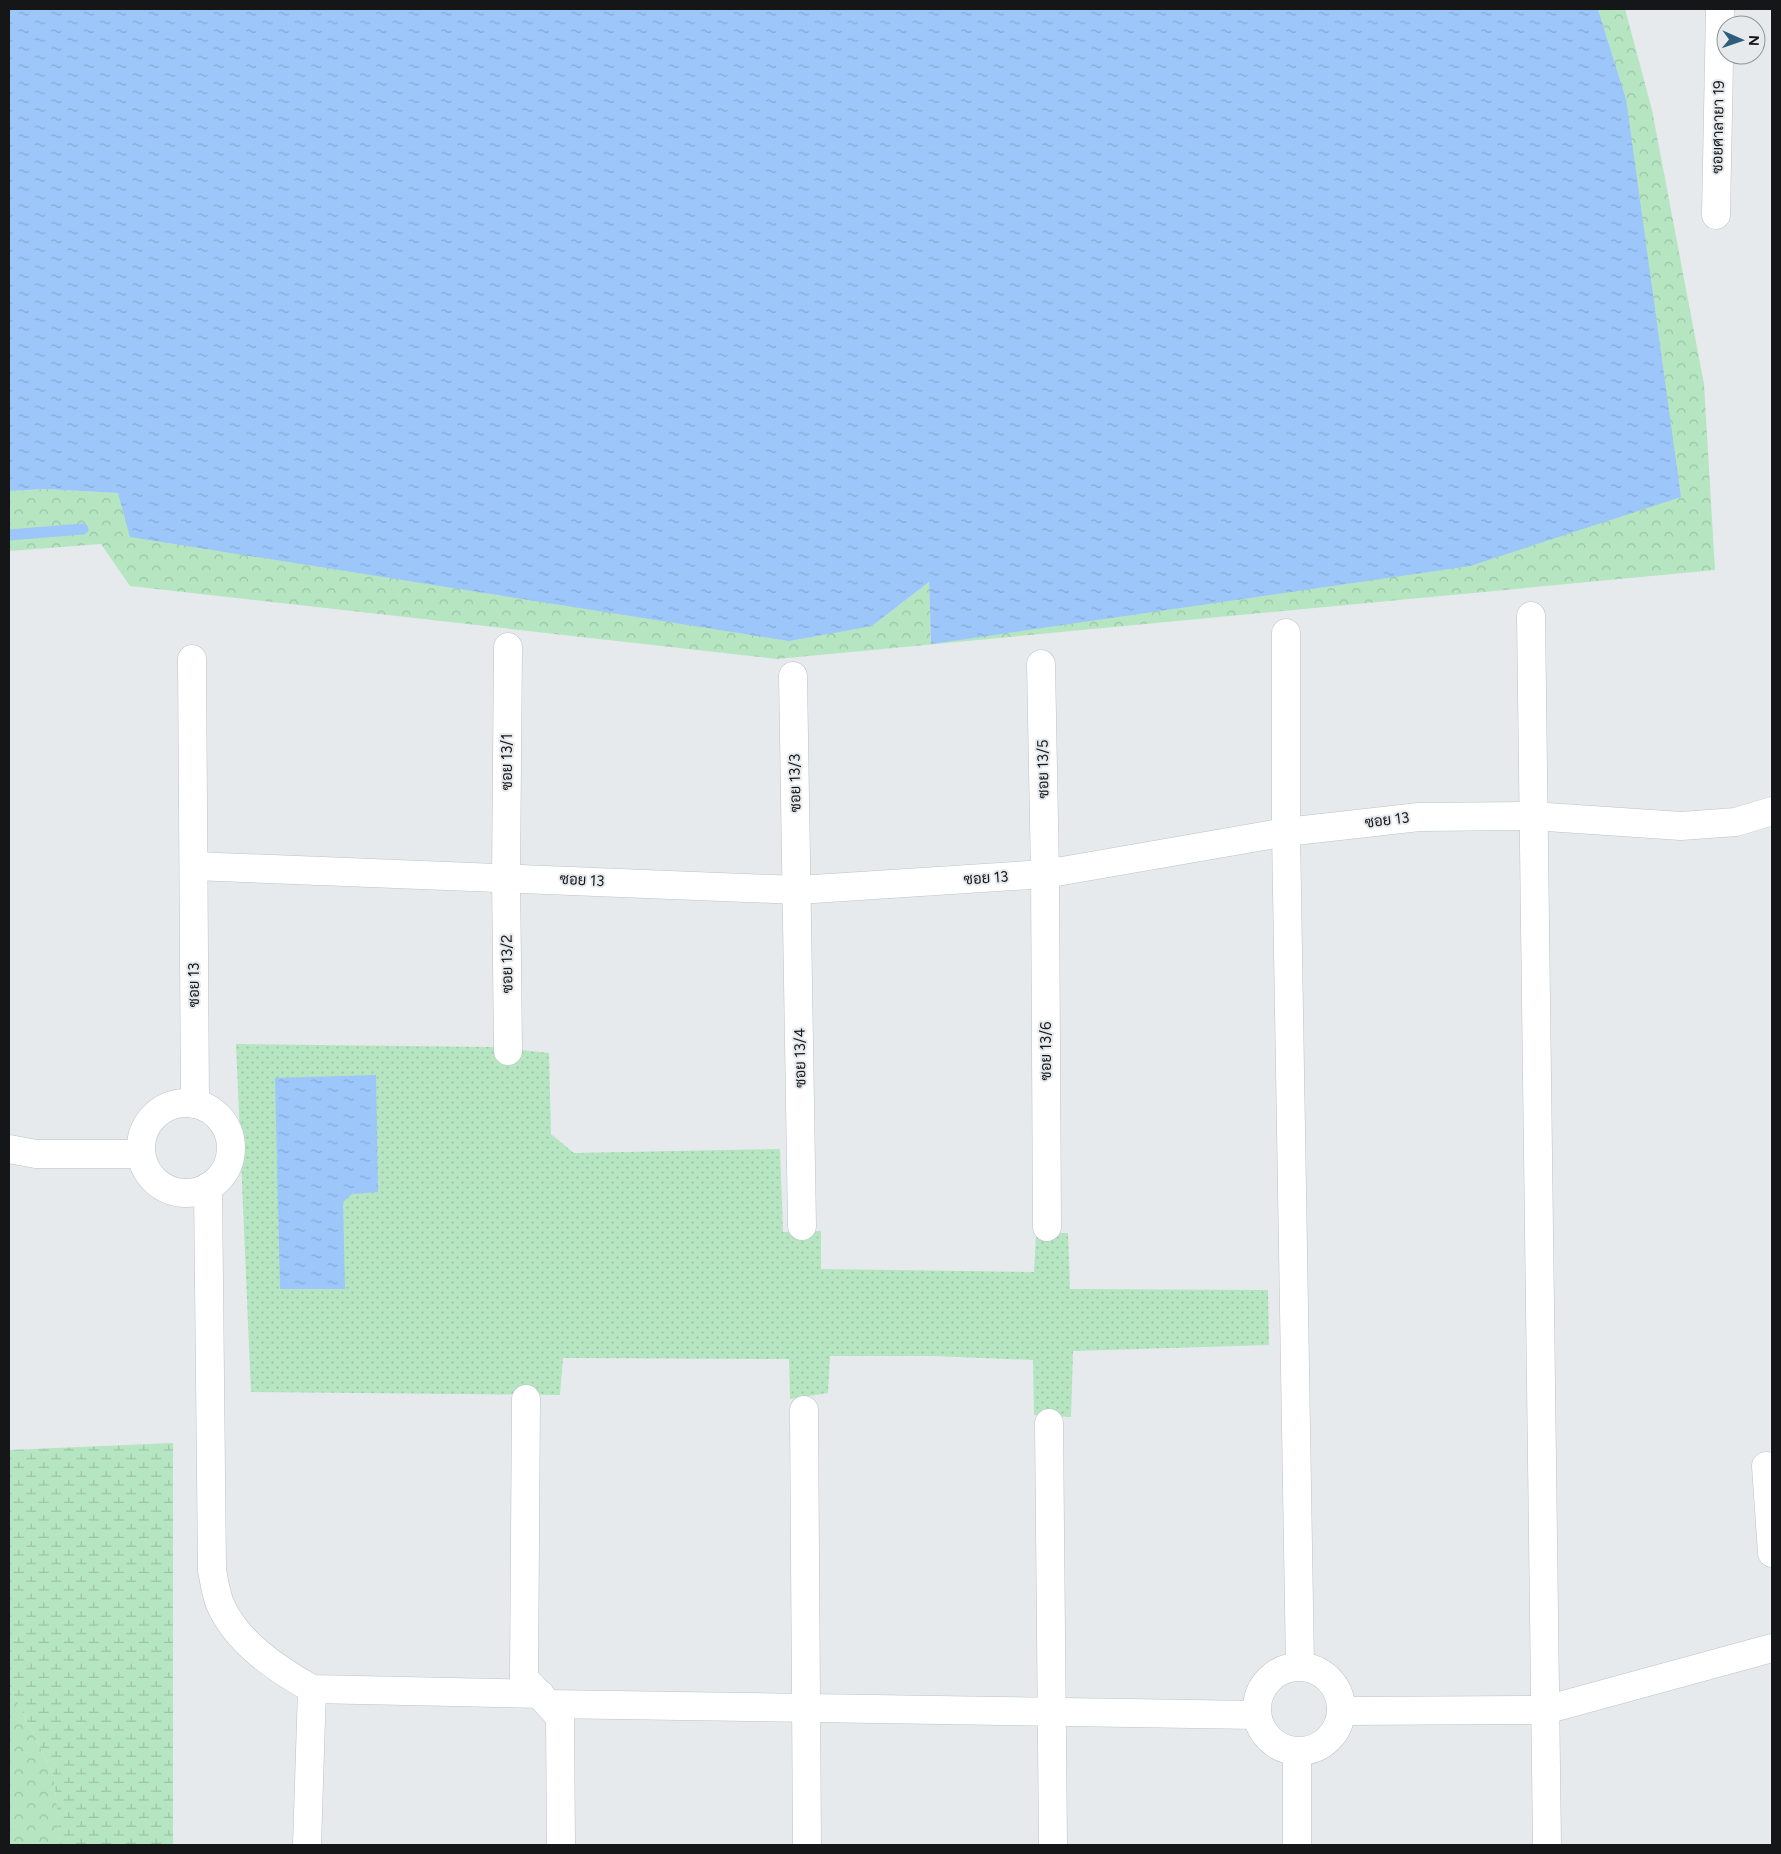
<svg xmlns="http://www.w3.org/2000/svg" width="1781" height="1854" viewBox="0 0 1781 1854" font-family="Figtree,Sarabun,sans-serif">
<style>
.forest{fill:url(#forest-crowns)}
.wetland{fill:url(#wetland-marsh)}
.park{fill:url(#park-dots)}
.water{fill:url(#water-ripples)}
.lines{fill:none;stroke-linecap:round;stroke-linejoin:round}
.stream{stroke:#9dc6fa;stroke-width:11}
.minor-casing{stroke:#bec2c4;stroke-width:29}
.minor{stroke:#fff;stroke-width:28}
.labels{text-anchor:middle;stroke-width:4;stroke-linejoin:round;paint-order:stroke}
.street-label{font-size:15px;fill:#151617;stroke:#e6eaed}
</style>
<defs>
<pattern id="forest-crowns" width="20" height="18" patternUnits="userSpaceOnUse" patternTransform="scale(1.25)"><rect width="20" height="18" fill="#b6e5c2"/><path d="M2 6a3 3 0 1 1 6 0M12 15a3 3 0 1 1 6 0" fill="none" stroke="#9cc4a6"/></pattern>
<pattern id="wetland-marsh" width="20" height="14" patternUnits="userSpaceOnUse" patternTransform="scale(1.25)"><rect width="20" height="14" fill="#b6e5c2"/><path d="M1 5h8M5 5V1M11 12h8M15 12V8" fill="none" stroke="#9cc4a6"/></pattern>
<pattern id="park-dots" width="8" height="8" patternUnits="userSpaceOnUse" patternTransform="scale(1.25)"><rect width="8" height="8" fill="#b6e5c2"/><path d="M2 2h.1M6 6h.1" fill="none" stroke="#9cc4a6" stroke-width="1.8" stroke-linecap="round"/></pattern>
<pattern id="water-ripples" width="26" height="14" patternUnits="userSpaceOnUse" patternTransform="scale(1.25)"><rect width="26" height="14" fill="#9dc6fa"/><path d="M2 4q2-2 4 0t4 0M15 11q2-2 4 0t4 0" fill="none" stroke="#86a9d6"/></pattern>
</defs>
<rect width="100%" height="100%" fill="#e6eaed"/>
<g class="forest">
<path d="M1598,9H1625L1652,110L1704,384L1715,570L777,659L130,586L101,544L9,551V491L45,489L119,493L872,626L929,582L931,644L1626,99Z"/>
<path d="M9,1685L54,1776L60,1845H9Z"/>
</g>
<path class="wetland" d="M173,1443V1845H60L54,1776L9,1685V1450Z"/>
<path class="park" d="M236,1044L492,1047L549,1053L551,1134L574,1153L780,1149L783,1232L821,1231V1269L1034,1272L1036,1234L1068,1233L1070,1289L1268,1290L1269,1345L1073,1351L1071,1417L1034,1415L1033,1360L933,1356H830L828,1393L790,1399L789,1359L563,1358L560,1395L251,1392Z"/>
<g class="water">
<path d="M9,9H1598L1626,99L1681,497L1470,566L931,644L929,582L872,626L789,641L130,537L118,493L45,489L9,491Z"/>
<path d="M376,1075L378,1192L352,1194L343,1202L345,1289H280L275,1078Z"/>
</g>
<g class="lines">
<path class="stream" d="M9,535L83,529"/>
<g class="minor-casing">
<g id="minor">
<path d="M1716,215L1720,9"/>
<path d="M1531,616L1547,1845"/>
<path d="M1286,633V832L1300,1666"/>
<path d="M192,659L195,1104"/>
<path d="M1041,664L1045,874L1047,1227"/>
<path d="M793,676L802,1226"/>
<path d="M194,866L798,890L1045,874L1286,832L1419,817L1532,816L1681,826L1736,822L1772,811"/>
<path d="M508,1051L506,877L508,647"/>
<circle cx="186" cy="1148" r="45"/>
<path d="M9,1149L36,1154H141"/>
<path d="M208,1187L212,1570C214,1581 216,1594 220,1604C237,1643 277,1669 312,1689L540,1694"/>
<path d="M526,1399L524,1678L560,1717L561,1845"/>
<path d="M804,1410L807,1845"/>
<path d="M1049,1423L1053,1845"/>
<path d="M1766,1466L1772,1553"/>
<circle cx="1299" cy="1709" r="42"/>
<path d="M548,1704L1257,1715"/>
<path d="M1341,1711L1545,1710L1772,1648"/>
<path d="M1297,1752V1845"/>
<path d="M307,1845L312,1689"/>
</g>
</g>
<use href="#minor" class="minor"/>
</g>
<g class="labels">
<g class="street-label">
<text transform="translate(1718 127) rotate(-89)" y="5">ซอยศาลายา 19</text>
<text transform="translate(507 762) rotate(-90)" y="5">ซอย 13/1</text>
<text transform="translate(1043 769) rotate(-91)" y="5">ซอย 13/5</text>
<text transform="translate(795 783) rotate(-91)" y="5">ซอย 13/3</text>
<text transform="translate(1387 820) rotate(-7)" y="5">ซอย 13</text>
<text transform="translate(986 878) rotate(-4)" y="5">ซอย 13</text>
<text transform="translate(582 880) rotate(3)" y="5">ซอย 13</text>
<text transform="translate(507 964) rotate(-91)" y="5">ซอย 13/2</text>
<text transform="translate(194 985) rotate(-90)" y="5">ซอย 13</text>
<text transform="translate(1046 1051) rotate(-90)" y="5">ซอย 13/6</text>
<text transform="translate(800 1058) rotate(-91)" y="5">ซอย 13/4</text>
</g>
</g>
<rect width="1781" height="1854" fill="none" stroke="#151617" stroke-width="20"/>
<g transform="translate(1741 40) rotate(92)"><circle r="24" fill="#e6eaed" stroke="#929597"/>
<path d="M0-4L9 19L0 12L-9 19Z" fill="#2f5d7c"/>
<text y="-8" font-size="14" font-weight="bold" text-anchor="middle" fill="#151617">N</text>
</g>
</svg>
